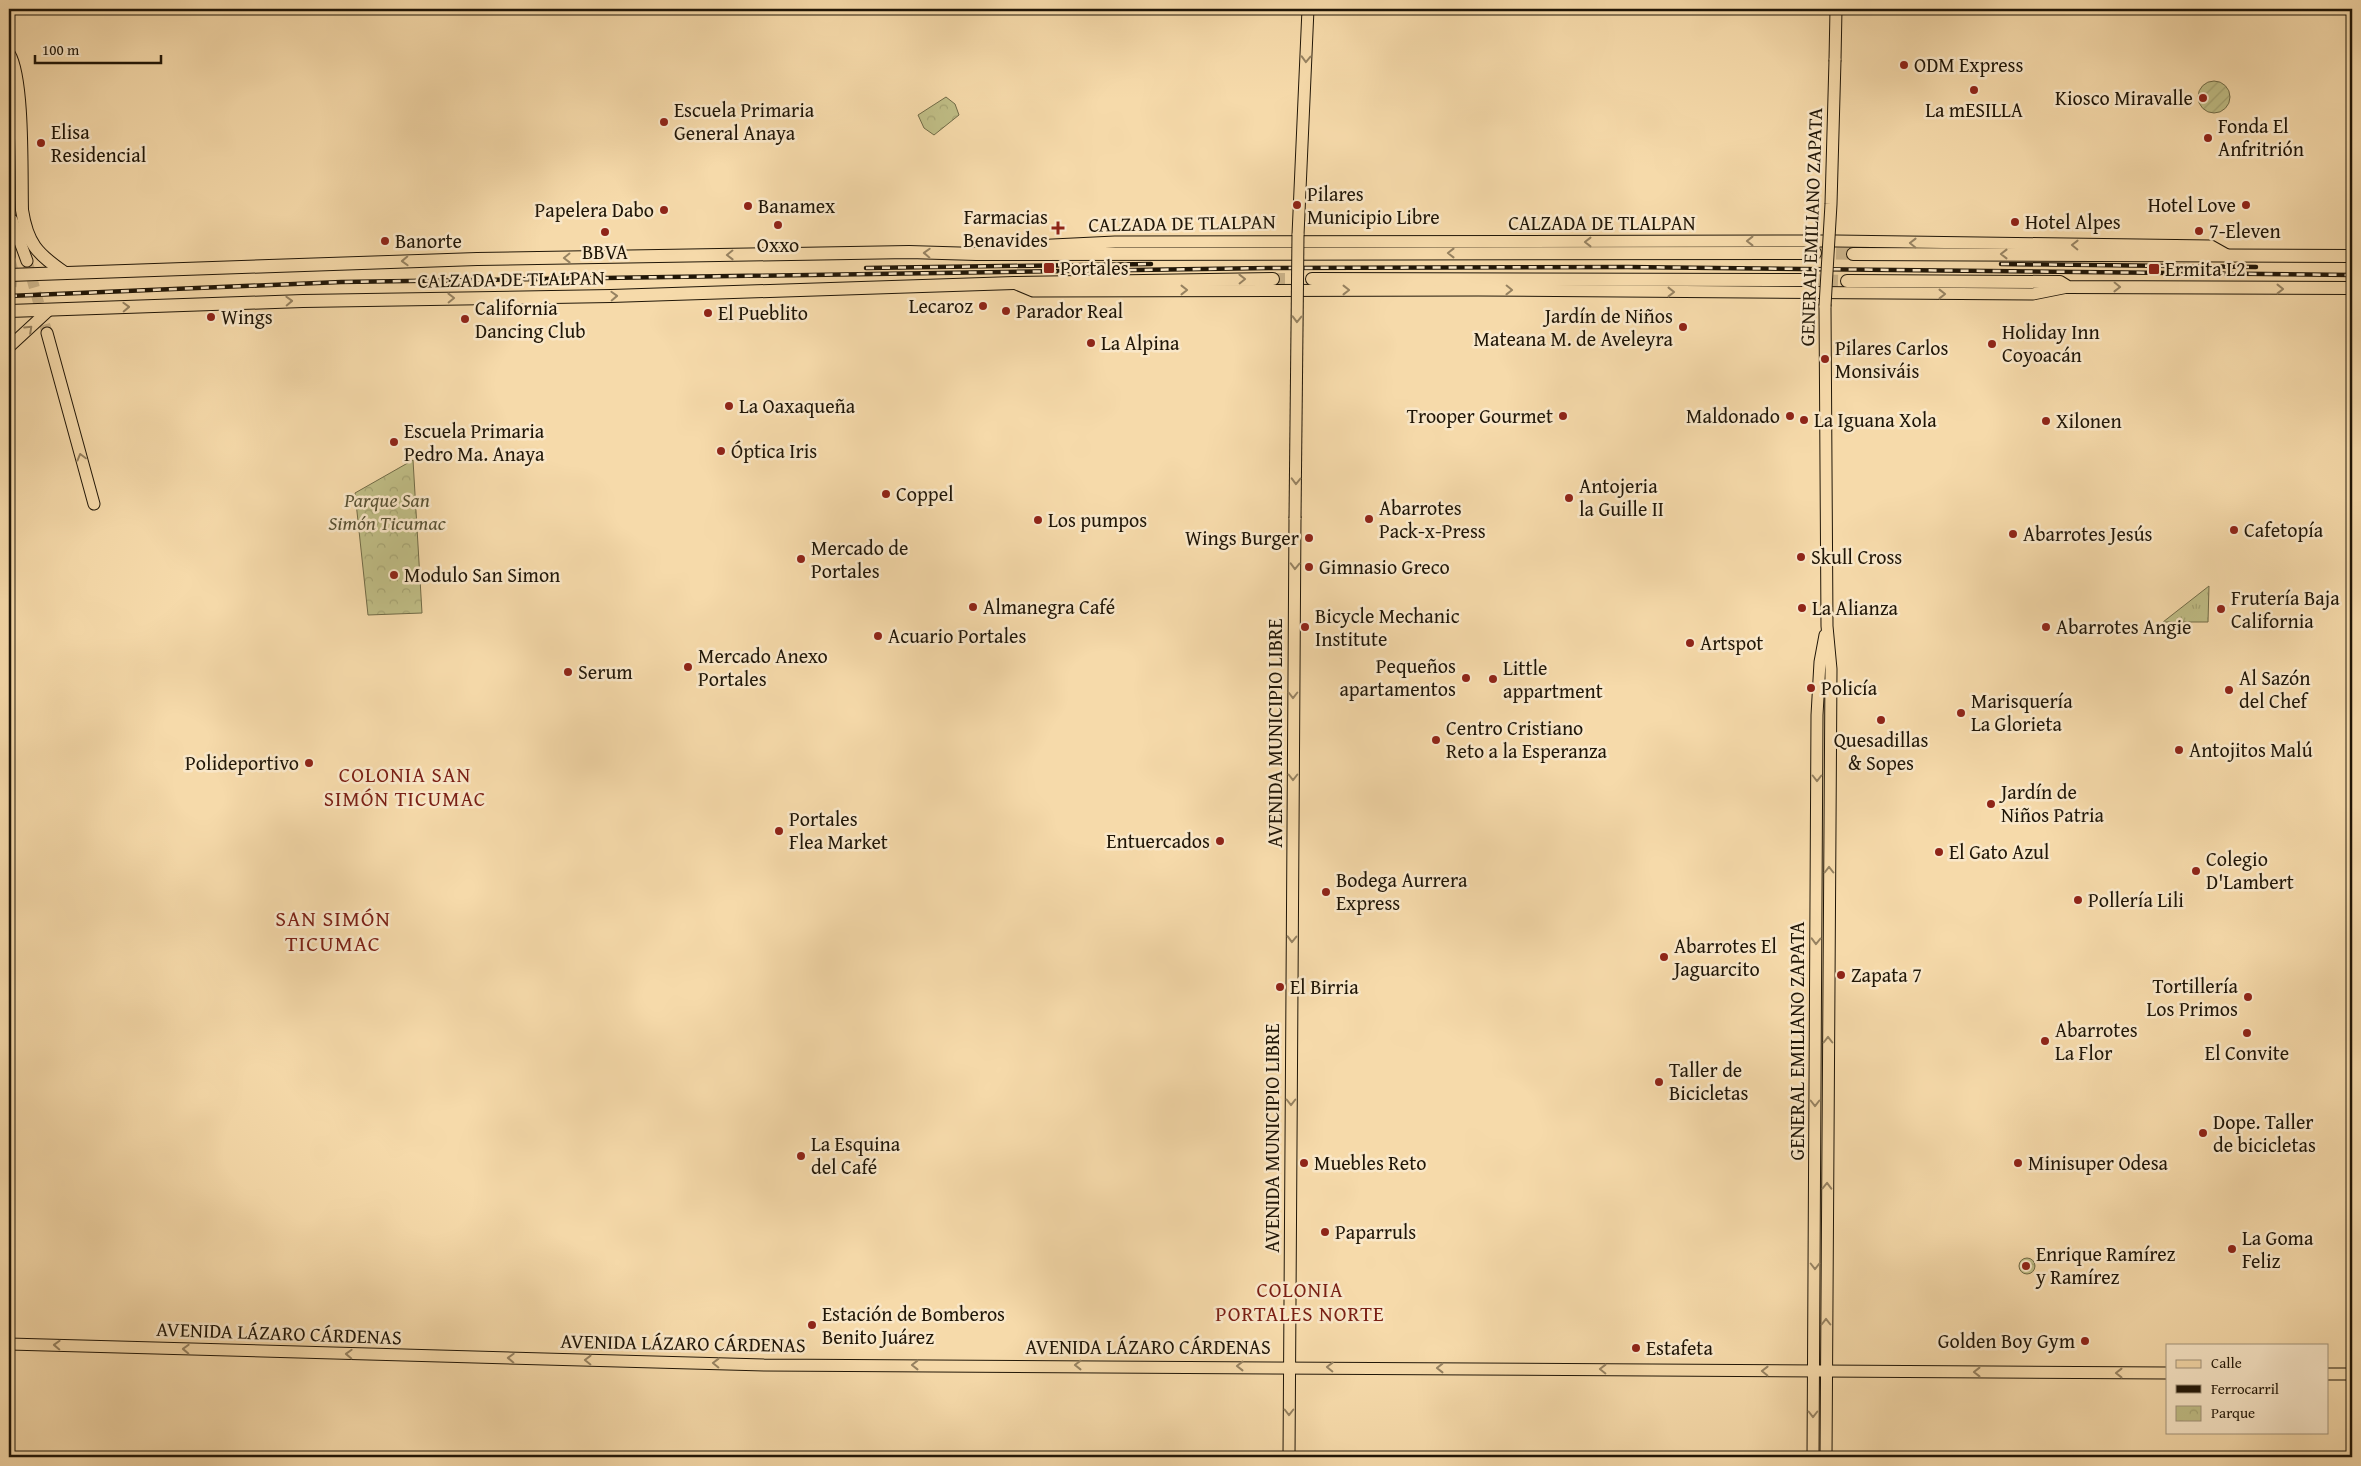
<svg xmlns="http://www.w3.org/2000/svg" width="2361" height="1466" viewBox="0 0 2361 1466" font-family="'Gentium Book Plus',serif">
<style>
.grass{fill:url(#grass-tufts);stroke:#706a46}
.park{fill:url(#park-crowns);stroke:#706a46}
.garden{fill:url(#garden-furrows);stroke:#706a46}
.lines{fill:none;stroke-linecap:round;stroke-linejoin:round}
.major-tunnel{stroke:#cbb389;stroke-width:11;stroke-dasharray:11 5.5;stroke-linecap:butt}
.highway-tunnel{stroke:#cbb389;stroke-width:12;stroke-dasharray:12 6;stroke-linecap:butt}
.major-casing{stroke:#201607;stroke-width:13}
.highway-casing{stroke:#201607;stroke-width:14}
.major{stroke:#f6daaa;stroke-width:11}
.highway{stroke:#f6daaa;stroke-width:12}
.rail-casing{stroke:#201607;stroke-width:4.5}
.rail{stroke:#f9e7c8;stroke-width:2.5;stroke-dasharray:8;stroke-linecap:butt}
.major-bridge-casing{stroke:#201607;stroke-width:13;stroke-linecap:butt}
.major-bridge{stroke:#f6daaa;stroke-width:11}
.oneway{stroke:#968261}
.poi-dot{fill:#8f2418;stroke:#f9e7c8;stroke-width:2}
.labels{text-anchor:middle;stroke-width:5;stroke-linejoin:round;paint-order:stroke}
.poi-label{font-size:20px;fill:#201607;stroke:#f9e7c8;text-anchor:start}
.street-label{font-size:20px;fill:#201607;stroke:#f9e7c8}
.park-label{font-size:20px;font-style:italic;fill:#585133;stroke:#f9e7c8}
.neighbourhood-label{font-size:21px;letter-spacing:1px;fill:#7a1f14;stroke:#f9e7c8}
.quarter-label{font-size:22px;letter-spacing:1px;fill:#7a1f14;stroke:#f9e7c8}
</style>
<defs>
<pattern id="grass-tufts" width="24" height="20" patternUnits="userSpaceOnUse" patternTransform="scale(1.25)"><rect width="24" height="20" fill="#c0be86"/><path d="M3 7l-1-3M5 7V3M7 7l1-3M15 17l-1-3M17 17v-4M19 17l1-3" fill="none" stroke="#a5a372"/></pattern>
<pattern id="park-crowns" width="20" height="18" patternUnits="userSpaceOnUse" patternTransform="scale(1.25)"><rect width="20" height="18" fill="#c0be86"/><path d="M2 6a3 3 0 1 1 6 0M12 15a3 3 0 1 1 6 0" fill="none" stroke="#a5a372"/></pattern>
<pattern id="garden-furrows" width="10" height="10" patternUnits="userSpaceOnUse" patternTransform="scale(1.25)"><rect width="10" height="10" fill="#c0be86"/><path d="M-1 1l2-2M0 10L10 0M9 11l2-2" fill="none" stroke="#a5a372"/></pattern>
</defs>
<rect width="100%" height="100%" fill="#f6daaa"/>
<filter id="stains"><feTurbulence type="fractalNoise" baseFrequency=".004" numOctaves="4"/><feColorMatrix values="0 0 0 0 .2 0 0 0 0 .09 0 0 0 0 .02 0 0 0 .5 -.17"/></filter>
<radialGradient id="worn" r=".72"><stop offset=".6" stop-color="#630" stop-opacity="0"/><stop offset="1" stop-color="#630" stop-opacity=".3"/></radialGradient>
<path class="grass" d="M2209,586L2208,622H2163Z"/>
<g class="park">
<path d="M946,97L955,104L959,115L934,135L924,128L918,115Z"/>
<path d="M413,460L422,613L368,615L355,493Z"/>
<circle cx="2027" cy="1266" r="8"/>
</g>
<circle class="garden" cx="2214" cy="97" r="16"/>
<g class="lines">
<g class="major-tunnel">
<path d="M27,261L47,333"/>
<path d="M9,303L13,271L9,257"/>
</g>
<g class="highway-tunnel">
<path d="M1818,253L1853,254"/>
<path d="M1273,279H1312"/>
<path d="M1808,280L1847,281"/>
</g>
<g class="major-casing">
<g id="major">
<path d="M1835,60L1836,9"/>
<path d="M9,179V257"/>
<path d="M12,220L27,261"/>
<path d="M1298,235L1308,9"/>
<path d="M992,251L1011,247L1115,242L1836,241L2211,246L2227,255"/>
<path d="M1014,283L1033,291L1478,290L2033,294L2068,287"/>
<path d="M1825,306L1827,626L1831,669L1826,1457"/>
<path d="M47,333L94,504"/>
<path d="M9,347L49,310"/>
<path d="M9,1344L764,1365L2167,1373"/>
<path d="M2327,1374H2352"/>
<path d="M1289,1457L1295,518"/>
<path d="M1813,1457L1817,715L1820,662L1825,635"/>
</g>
</g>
<g class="highway-casing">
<g id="highway">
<path d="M9,54C24,79 21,176 22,210C27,243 37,254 65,273"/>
<path d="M1853,254L2352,256"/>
<path d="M9,275L477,259L909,252L976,254L1815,253"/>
<path d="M1312,279L1808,280"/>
<path d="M1847,281L2060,282L2068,287L2352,288"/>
<path d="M9,311L303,301L611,296L1014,283L1273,279"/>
</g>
</g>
<use href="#major" class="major"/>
<use href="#highway" class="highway"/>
<g class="rail-casing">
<g id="rail">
<path d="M2001,264L2256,267"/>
<path d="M866,268L1151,264"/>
<path d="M9,296L341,282L1269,268L1627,267L2352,275"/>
</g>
</g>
<use href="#rail" class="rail"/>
<g class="major-bridge-casing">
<g id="major-bridge">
<path d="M1825,306L1831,204L1835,60"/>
<path d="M1295,518L1298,235"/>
</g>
</g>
<use href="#major-bridge" class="major-bridge"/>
</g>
<defs><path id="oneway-chevron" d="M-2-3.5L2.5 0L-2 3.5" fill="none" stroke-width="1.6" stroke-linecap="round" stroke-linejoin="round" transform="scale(1.25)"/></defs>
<g class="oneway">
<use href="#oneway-chevron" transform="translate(1306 59) rotate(92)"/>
<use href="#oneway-chevron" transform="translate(1750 241) rotate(-180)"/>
<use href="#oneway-chevron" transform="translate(1588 242) rotate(180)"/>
<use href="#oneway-chevron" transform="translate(1913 243) rotate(-179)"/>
<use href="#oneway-chevron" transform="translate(2075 245) rotate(-179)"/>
<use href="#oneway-chevron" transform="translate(927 253) rotate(-178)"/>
<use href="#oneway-chevron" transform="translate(1451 253) rotate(-180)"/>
<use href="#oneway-chevron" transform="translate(2004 254) rotate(-180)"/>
<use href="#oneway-chevron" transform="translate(730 255) rotate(179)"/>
<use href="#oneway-chevron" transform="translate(567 258) rotate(179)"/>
<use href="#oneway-chevron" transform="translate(405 261) rotate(178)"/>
<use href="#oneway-chevron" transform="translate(1242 279) rotate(-1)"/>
<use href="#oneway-chevron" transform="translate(2117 287) rotate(1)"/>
<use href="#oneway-chevron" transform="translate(2280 289)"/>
<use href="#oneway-chevron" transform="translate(1184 290)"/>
<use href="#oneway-chevron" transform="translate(1346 290)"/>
<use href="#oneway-chevron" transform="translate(1509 290) rotate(1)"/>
<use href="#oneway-chevron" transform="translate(1671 292)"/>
<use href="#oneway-chevron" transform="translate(1942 294)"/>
<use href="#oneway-chevron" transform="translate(614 296) rotate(-2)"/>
<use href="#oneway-chevron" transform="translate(451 298) rotate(-1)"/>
<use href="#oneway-chevron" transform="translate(289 301) rotate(-2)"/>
<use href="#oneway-chevron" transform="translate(126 307) rotate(-2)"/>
<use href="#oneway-chevron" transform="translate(1297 319) rotate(91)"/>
<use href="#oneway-chevron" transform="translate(29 329) rotate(-43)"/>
<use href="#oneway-chevron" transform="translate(81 457) rotate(-105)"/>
<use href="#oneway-chevron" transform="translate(1296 481) rotate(91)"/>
<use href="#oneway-chevron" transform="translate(1295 566) rotate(91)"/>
<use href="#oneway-chevron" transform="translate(1293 695) rotate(90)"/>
<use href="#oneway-chevron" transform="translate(1293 777) rotate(90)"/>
<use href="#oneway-chevron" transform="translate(1817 778) rotate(90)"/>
<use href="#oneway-chevron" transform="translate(1829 870) rotate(-90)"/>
<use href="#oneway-chevron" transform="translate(1292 939) rotate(91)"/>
<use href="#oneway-chevron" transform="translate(1816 941) rotate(91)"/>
<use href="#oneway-chevron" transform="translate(1828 1040) rotate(-90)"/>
<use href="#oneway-chevron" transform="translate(1291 1102) rotate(90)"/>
<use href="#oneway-chevron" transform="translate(1815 1103) rotate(90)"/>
<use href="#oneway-chevron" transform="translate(1827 1186) rotate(-89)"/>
<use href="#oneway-chevron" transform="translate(1815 1266) rotate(90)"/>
<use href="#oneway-chevron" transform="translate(1826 1322) rotate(-90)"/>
<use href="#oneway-chevron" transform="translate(57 1345) rotate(-178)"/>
<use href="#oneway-chevron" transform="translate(186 1349) rotate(-178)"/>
<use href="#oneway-chevron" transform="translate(349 1354) rotate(-178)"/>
<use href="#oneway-chevron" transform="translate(511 1358) rotate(-178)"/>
<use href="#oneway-chevron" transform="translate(588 1360) rotate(-179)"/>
<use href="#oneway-chevron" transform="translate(716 1363) rotate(-179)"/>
<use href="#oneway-chevron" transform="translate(915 1365) rotate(-180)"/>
<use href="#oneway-chevron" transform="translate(1078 1365) rotate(-180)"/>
<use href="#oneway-chevron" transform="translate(1240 1366) rotate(-180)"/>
<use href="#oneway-chevron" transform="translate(1330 1367) rotate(-179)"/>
<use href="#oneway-chevron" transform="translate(1440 1368) rotate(-180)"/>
<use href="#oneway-chevron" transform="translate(1603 1369) rotate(-179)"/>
<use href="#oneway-chevron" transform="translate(1765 1371) rotate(-179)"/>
<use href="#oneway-chevron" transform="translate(1977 1372) rotate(-180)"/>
<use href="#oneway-chevron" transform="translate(2119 1373) rotate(-180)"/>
<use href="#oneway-chevron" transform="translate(1289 1412) rotate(90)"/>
<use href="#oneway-chevron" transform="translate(1813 1414) rotate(90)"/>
</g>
<g class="poi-dot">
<circle cx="1904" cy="65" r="5"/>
<circle cx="1974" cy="90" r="5"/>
<circle cx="2203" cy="98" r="5"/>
<circle cx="664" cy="122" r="5"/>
<circle cx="2208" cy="138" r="5"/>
<circle cx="41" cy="143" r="5"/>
<circle cx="1297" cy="205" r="5"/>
<circle cx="2246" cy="205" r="5"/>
<circle cx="748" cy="206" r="5"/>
<circle cx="664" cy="210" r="5"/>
<circle cx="2015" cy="222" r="5"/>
<circle cx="778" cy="225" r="5"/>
<path d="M1055.5 220.5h5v5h5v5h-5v5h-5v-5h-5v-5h5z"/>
<circle cx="2199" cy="231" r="5"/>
<circle cx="605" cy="232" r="5"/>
<circle cx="385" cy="241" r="5"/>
<rect x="1043" y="262" width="12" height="12" rx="2.5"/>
<rect x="2148" y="263" width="12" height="12" rx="2.5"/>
<circle cx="983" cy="306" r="5"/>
<circle cx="1006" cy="311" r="5"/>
<circle cx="708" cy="313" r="5"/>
<circle cx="211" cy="317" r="5"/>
<circle cx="465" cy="319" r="5"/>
<circle cx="1683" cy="327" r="5"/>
<circle cx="1091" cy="343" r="5"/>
<circle cx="1992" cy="344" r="5"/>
<circle cx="1825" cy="359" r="5"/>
<circle cx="729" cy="406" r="5"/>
<circle cx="1563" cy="416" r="5"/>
<circle cx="1790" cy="416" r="5"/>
<circle cx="1804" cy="420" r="5"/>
<circle cx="2046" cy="421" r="5"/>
<circle cx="394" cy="442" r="5"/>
<circle cx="721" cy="451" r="5"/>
<circle cx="886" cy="494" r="5"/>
<circle cx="1569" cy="498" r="5"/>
<circle cx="1369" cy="519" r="5"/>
<circle cx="1038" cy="520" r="5"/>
<circle cx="2234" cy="530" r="5"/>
<circle cx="2013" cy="534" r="5"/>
<circle cx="1309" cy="538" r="5"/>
<circle cx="1801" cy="557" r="5"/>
<circle cx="801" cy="559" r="5"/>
<circle cx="1309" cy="567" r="5"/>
<circle cx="394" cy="575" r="5"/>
<circle cx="973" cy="607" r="5"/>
<circle cx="1802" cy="608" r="5"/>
<circle cx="2221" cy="609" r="5"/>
<circle cx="1305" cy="627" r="5"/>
<circle cx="2046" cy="627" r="5"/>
<circle cx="878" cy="636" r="5"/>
<circle cx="1690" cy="643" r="5"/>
<circle cx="688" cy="667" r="5"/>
<circle cx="568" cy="672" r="5"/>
<circle cx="1466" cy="678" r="5"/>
<circle cx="1493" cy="679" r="5"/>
<circle cx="1811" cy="688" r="5"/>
<circle cx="2229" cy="690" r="5"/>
<circle cx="1961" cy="713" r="5"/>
<circle cx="1881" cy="720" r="5"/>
<circle cx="1436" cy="740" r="5"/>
<circle cx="2179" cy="750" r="5"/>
<circle cx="309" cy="763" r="5"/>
<circle cx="1991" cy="804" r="5"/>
<circle cx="779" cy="831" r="5"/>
<circle cx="1220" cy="841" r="5"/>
<circle cx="1939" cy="852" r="5"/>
<circle cx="2196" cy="871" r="5"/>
<circle cx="1326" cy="892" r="5"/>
<circle cx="2078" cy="900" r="5"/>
<circle cx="1664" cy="957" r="5"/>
<circle cx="1841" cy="975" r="5"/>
<circle cx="1280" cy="987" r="5"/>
<circle cx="2248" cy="997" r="5"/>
<circle cx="2247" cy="1033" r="5"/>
<circle cx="2045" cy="1041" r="5"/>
<circle cx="1659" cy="1082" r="5"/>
<circle cx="2203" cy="1133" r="5"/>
<circle cx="801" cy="1156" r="5"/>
<circle cx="1304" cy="1163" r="5"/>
<circle cx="2018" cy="1163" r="5"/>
<circle cx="1325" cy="1232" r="5"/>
<circle cx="2232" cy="1249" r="5"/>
<circle cx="2026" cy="1266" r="5"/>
<circle cx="812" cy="1325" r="5"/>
<circle cx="2085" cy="1341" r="5"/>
<circle cx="1636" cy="1348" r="5"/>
</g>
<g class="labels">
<g class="poi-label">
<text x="1914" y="72">ODM Express</text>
<text x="2193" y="105" text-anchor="end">Kiosco Miravalle</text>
<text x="674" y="117">Escuela Primaria<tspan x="674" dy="23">General Anaya</tspan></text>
<text x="1974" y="117" text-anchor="middle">La mESILLA</text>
<text x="2218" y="133">Fonda El<tspan x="2218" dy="23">Anfritrión</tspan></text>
<text x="51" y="139">Elisa<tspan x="51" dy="23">Residencial</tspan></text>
<text x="1307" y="201">Pilares<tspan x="1307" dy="23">Municipio Libre</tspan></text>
<text x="2236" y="212" text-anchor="end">Hotel Love</text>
<text x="758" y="213">Banamex</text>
<text x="654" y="217" text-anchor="end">Papelera Dabo</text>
<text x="1048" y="224" text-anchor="end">Farmacias<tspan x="1048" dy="23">Benavides</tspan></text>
<text x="2025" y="229">Hotel Alpes</text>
<text x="2209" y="238">7-Eleven</text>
<text x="395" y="248">Banorte</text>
<text x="778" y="252" text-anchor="middle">Oxxo</text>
<text x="605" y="259" text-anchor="middle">BBVA</text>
<text x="1060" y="275">Portales</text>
<text x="2165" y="276">Ermita L2</text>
<text x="973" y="313" text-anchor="end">Lecaroz</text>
<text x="475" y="315">California<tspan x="475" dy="23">Dancing Club</tspan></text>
<text x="1016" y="318">Parador Real</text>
<text x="718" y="320">El Pueblito</text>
<text x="1673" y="323" text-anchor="end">Jardín de Niños<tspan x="1673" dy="23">Mateana M. de Aveleyra</tspan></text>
<text x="221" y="324">Wings</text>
<text x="2002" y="339">Holiday Inn<tspan x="2002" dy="23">Coyoacán</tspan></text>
<text x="1101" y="350">La Alpina</text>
<text x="1835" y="355">Pilares Carlos<tspan x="1835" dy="23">Monsiváis</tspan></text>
<text x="739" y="413">La Oaxaqueña</text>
<text x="1553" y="423" text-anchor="end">Trooper Gourmet</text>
<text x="1780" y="423" text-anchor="end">Maldonado</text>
<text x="1814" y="427">La Iguana Xola</text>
<text x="2056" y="428">Xilonen</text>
<text x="404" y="438">Escuela Primaria<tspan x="404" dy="23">Pedro Ma. Anaya</tspan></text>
<text x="731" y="458">Óptica Iris</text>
<text x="1579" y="493">Antojeria<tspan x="1579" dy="23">la Guille II</tspan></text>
<text x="896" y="501">Coppel</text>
<text x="1379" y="515">Abarrotes<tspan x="1379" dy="23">Pack-x-Press</tspan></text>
<text x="1048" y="527">Los pumpos</text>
<text x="2244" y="537">Cafetopía</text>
<text x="2023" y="541">Abarrotes Jesús</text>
<text x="1299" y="545" text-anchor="end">Wings Burger</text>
<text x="811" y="555">Mercado de<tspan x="811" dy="23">Portales</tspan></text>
<text x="1811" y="564">Skull Cross</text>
<text x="1319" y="574">Gimnasio Greco</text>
<text x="404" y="582">Modulo San Simon</text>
<text x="2231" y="605">Frutería Baja<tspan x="2231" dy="23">California</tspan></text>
<text x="983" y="614">Almanegra Café</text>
<text x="1812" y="615">La Alianza</text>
<text x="1315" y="623">Bicycle Mechanic<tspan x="1315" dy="23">Institute</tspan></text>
<text x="2056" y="634">Abarrotes Angie</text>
<text x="888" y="643">Acuario Portales</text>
<text x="1700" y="650">Artspot</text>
<text x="698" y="663">Mercado Anexo<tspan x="698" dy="23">Portales</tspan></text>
<text x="1456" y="673" text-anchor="end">Pequeños<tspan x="1456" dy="23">apartamentos</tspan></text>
<text x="1503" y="675">Little<tspan x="1503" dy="23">appartment</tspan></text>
<text x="578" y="679">Serum</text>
<text x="2239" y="685">Al Sazón<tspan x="2239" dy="23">del Chef</tspan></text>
<text x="1821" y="695">Policía</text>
<text x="1971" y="708">Marisquería<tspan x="1971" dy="23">La Glorieta</tspan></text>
<text x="1446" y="735">Centro Cristiano<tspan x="1446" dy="23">Reto a la Esperanza</tspan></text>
<text x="1881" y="747" text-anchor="middle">Quesadillas<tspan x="1881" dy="23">&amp; Sopes</tspan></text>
<text x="2189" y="757">Antojitos Malú</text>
<text x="299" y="770" text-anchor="end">Polideportivo</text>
<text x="2001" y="799">Jardín de<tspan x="2001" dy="23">Niños Patria</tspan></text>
<text x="789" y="826">Portales<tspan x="789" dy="23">Flea Market</tspan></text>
<text x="1210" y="848" text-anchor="end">Entuercados</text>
<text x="1949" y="859">El Gato Azul</text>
<text x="2206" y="866">Colegio<tspan x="2206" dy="23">D'Lambert</tspan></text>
<text x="1336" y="887">Bodega Aurrera<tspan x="1336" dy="23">Express</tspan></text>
<text x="2088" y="907">Pollería Lili</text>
<text x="1674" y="953">Abarrotes El<tspan x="1674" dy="23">Jaguarcito</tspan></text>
<text x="1851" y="982">Zapata 7</text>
<text x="2238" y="993" text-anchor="end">Tortillería<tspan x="2238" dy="23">Los Primos</tspan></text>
<text x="1290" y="994">El Birria</text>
<text x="2055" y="1037">Abarrotes<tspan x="2055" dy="23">La Flor</tspan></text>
<text x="2247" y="1060" text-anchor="middle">El Convite</text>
<text x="1669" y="1077">Taller de<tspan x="1669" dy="23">Bicicletas</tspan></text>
<text x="2213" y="1129">Dope. Taller<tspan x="2213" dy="23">de bicicletas</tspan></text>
<text x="811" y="1151">La Esquina<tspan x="811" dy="23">del Café</tspan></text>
<text x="1314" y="1170">Muebles Reto</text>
<text x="2028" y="1170">Minisuper Odesa</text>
<text x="1335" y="1239">Paparruls</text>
<text x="2242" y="1245">La Goma<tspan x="2242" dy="23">Feliz</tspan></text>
<text x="2036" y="1261">Enrique Ramírez<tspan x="2036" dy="23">y Ramírez</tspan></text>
<text x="822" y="1321">Estación de Bomberos<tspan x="822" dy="23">Benito Juárez</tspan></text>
<text x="2075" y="1348" text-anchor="end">Golden Boy Gym</text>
<text x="1646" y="1355">Estafeta</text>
</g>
<g class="street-label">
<text transform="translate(1182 223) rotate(-1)" y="7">CALZADA DE TLALPAN</text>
<text x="1602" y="230">CALZADA DE TLALPAN</text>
<text transform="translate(1811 227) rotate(-88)" y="7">GENERAL EMILIANO ZAPATA</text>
<text transform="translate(511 279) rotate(-1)" y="7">CALZADA DE TLALPAN</text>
<text transform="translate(1275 733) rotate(-90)" y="7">AVENIDA MUNICIPIO LIBRE</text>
<text transform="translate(1797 1041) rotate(-90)" y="7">GENERAL EMILIANO ZAPATA</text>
<text transform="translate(1272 1138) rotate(-90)" y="7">AVENIDA MUNICIPIO LIBRE</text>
<text transform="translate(279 1333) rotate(2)" y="7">AVENIDA LÁZARO CÁRDENAS</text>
<text transform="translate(683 1343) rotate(1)" y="7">AVENIDA LÁZARO CÁRDENAS</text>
<text x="1148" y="1354">AVENIDA LÁZARO CÁRDENAS</text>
</g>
<g class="park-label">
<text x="387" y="507">Parque San<tspan x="387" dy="23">Simón Ticumac</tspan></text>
</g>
<g class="neighbourhood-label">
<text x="405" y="782">COLONIA SAN<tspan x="405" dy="24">SIMÓN TICUMAC</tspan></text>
<text x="1300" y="1297">COLONIA<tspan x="1300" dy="24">PORTALES NORTE</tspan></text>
</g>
<g class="quarter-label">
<text x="333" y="926">SAN SIMÓN<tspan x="333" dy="25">TICUMAC</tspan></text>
</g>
</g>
<rect width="2361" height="1466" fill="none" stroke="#f6daaa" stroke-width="30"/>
<rect x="10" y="10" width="2341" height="1446" fill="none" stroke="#201607" stroke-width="2.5"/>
<rect x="15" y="15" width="2331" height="1436" fill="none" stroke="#201607"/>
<rect x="2166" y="1344" width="162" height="90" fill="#f9e7c8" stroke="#a2937b"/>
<rect x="2176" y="1360" width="25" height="8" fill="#f6daaa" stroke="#a2937b"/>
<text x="2211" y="1368" font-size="15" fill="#201607">Calle</text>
<rect x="2176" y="1385" width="25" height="8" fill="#201607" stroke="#a2937b"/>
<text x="2211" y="1394" font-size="15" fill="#201607">Ferrocarril</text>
<rect x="2176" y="1406" width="25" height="15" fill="url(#park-crowns)" stroke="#a2937b"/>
<text x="2211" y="1418" font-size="15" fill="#201607">Parque</text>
<path d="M35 55v8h126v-8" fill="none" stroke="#201607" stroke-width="2.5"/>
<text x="42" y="55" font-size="15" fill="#201607" stroke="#f9e7c8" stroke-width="4" paint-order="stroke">100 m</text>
<rect width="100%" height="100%" filter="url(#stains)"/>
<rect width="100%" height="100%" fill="url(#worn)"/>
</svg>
